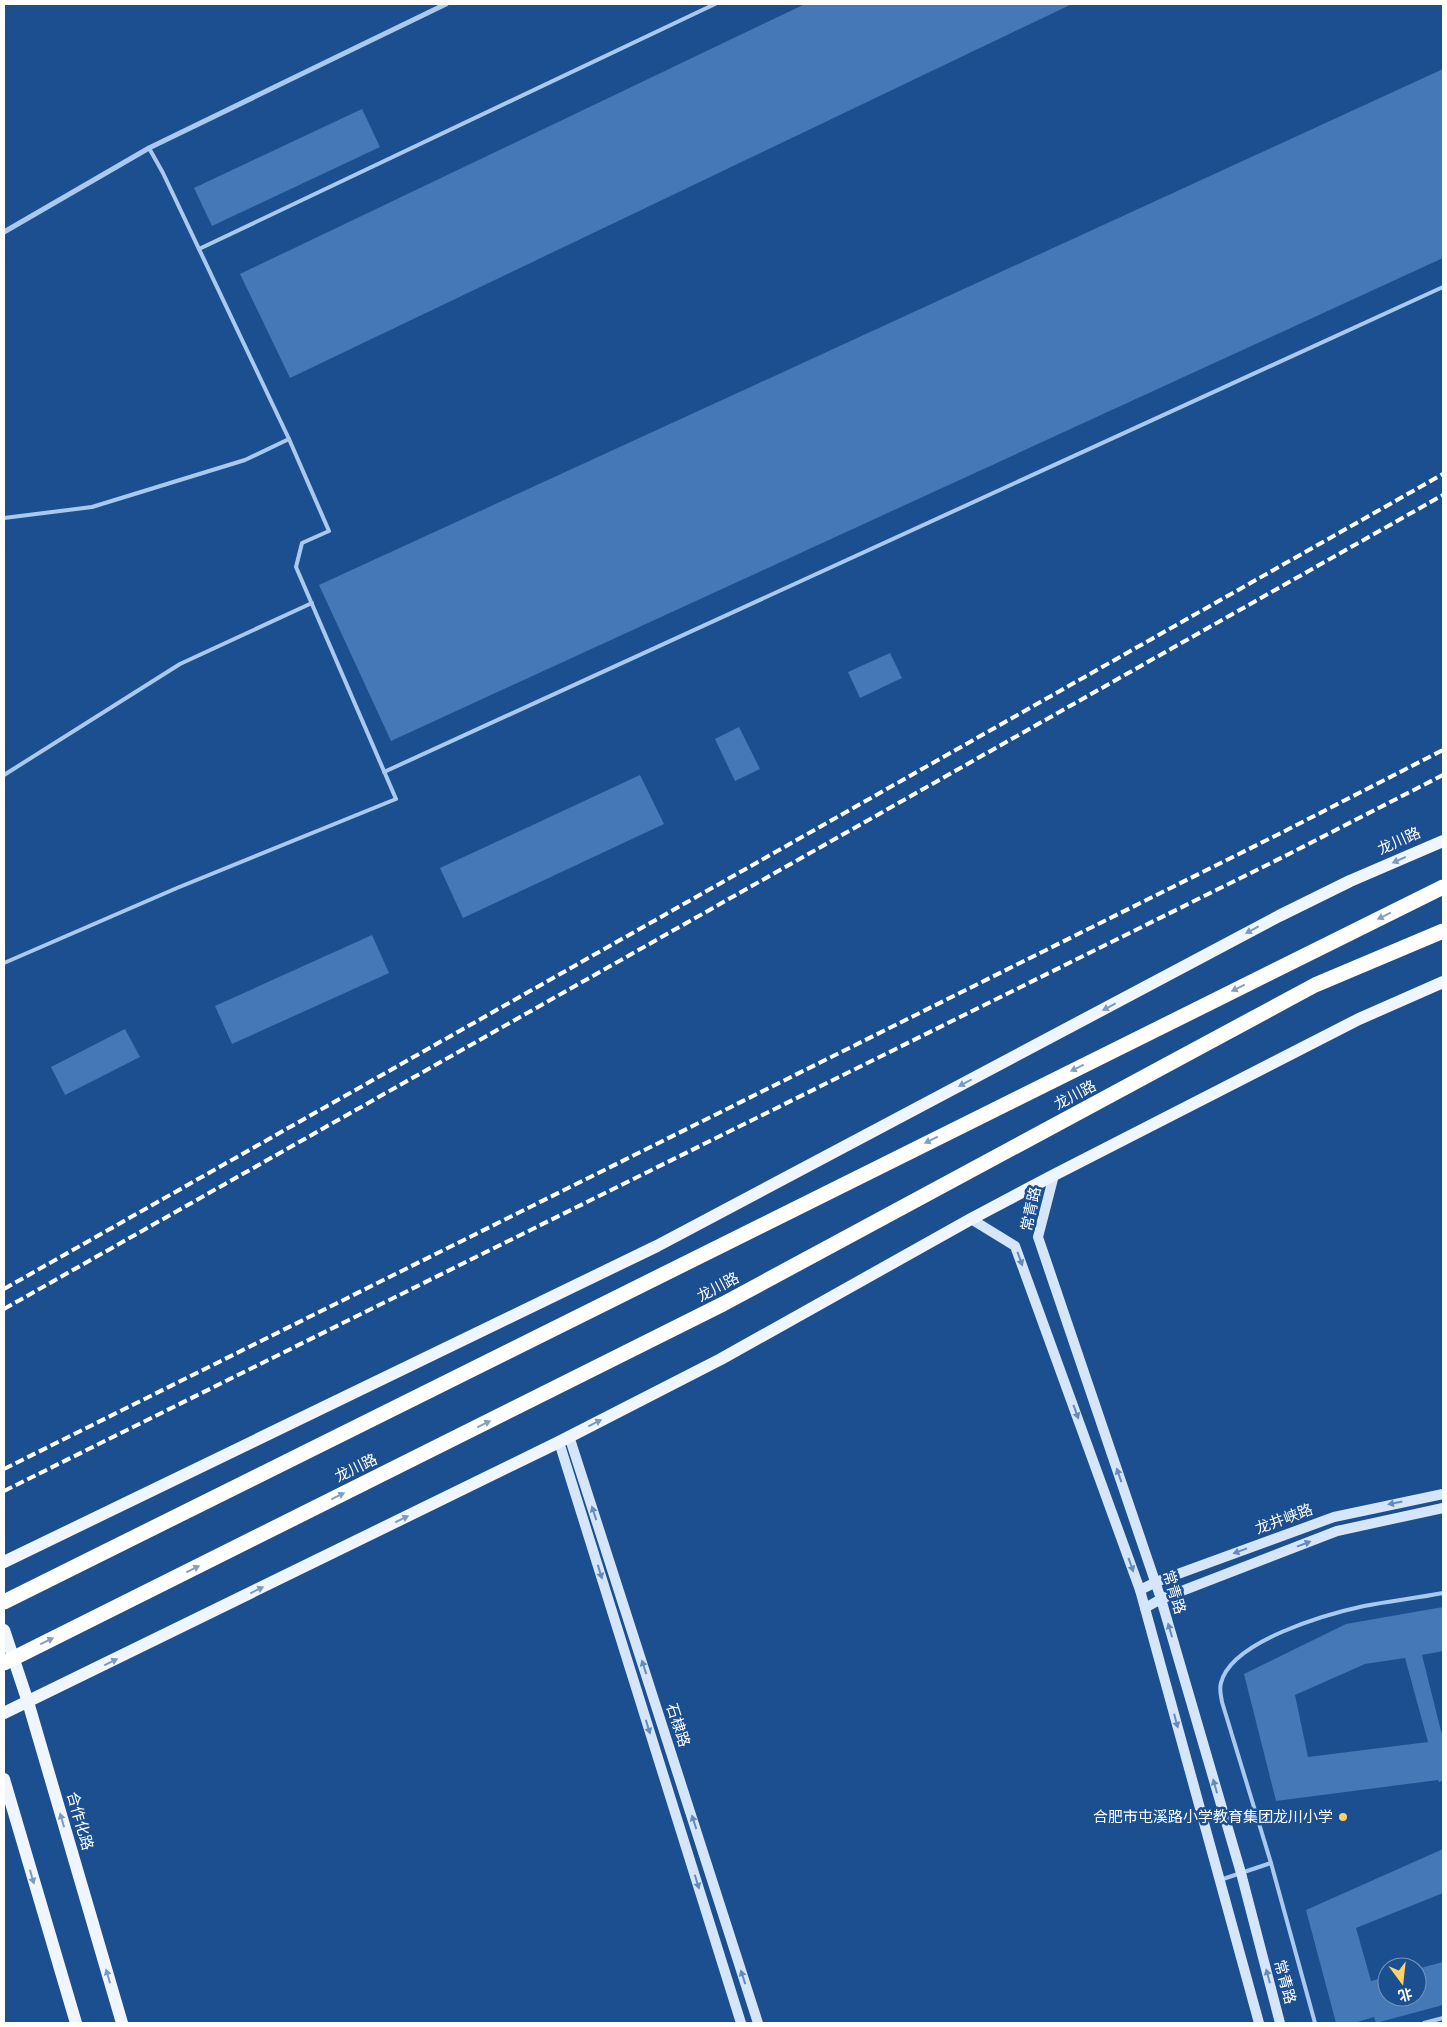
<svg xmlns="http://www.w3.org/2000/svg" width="1447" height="2027" viewBox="0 0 1447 2027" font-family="'Open Sans','Noto Sans SC',sans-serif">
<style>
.building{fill:#4478b7;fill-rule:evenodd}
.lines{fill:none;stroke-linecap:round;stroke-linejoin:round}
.lane{stroke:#a9c9ee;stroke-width:4}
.street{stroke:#a9c9ee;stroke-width:5}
.secondary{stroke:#d6e6fa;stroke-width:10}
.primary{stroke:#f0f6ff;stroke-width:12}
.highway{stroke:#fff;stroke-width:15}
.rail{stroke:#fff;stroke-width:4;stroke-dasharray:9 4;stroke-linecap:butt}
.oneway{fill:#7b9ac1}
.oneway2{fill:#829ec1}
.oneway3{fill:#668bba}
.poi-dot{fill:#ffd166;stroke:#1b4f8f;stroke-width:2}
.labels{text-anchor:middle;stroke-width:5;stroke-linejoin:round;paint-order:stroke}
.street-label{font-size:15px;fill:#fff;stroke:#1b4f8f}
.poi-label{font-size:15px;fill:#fff;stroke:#1b4f8f;text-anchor:end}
</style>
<rect width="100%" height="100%" fill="#1b4f8f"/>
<g class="building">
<path d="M805,4H1072L290,378L240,274Z"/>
<path d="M1443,69V258L391,741L319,585Z"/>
<path d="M362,109L380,147L212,226L194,188Z"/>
<path d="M890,653L902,678L860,698L848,672Z"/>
<path d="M739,727L760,769L735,781L715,739Z"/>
<path d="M640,775L664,824L463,918L440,868Z"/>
<path d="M372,935L389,973L232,1044L215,1006Z"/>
<path d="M125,1029L140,1057L65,1095L51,1067Z"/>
<path d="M1443,1607V1651L1422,1655L1443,1739V1781L1439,1782L1438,1780L1276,1801L1244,1674L1346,1624ZM1405,1658L1428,1742L1308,1757L1295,1695L1365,1664Z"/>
<path d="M1443,1849V1893L1356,1928L1371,1981L1387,1977V1997H1417V1969L1443,1962V2005L1376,2023L1374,2017L1354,2023H1336L1306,1910Z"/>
</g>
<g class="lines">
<g class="lane">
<path d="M199,249L715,4"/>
<path d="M4,518L92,507L245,460L289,439L163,173L149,148"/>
<path d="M384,772L1443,287"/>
<path d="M4,775L180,664L312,603"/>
<path d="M4,963L177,888L396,799L296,567L302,543L329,531L289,439"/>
<path d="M1271,1863L1315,2023"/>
<path d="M1220,1880L1271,1863L1222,1702C1221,1695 1219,1689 1221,1683C1231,1641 1327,1614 1364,1606C1390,1601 1417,1598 1443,1593"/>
<path d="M1424,2023L1443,2018"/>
</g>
<path class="street" d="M4,232L149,148L446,4"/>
<g class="secondary">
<path d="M1054,1175L1038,1237L1161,1599L1241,1873L1280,2023"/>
<path d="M971,1219L1015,1246L1140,1590L1259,2023"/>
<path d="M569,1436L758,2023"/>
<path d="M559,1442L741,2023"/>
<path d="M1140,1590L1156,1582L1334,1517L1443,1494"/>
<path d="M1145,1608L1161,1599L1337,1531L1443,1508"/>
</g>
<g class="primary">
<path d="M4,1562L657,1246L1279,916L1350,881L1443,841"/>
<path d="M4,1630L28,1702L122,2023"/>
<path d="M4,1713L559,1442L721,1359L971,1219L1054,1175L1359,1019L1443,982"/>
<path d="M4,1779L76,2023"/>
</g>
<g class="highway">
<path d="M4,1602L1443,887"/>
<path d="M4,1663L723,1304L1315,985L1443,931"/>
</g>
<g class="rail">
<path d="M4,1289L1443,474"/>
<path d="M4,1309L1443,495"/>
<path d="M4,1469L1279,834L1443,750"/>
<path d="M4,1491L1289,854L1443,775"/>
</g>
</g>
<defs><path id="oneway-solid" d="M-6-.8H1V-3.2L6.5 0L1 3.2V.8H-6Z" transform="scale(1.25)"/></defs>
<g class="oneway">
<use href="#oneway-solid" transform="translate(1399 860) rotate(156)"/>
<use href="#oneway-solid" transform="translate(1252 930) rotate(152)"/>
<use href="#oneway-solid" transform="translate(1109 1007) rotate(152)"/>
<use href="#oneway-solid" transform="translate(965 1083) rotate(152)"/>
<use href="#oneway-solid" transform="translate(595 1423) rotate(-27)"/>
<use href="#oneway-solid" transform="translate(402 1519) rotate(-26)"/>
<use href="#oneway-solid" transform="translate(257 1590) rotate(-26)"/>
<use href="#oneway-solid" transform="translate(111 1662) rotate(-26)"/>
<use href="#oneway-solid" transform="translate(62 1820) rotate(-106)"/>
<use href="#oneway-solid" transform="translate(32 1877) rotate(74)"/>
<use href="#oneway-solid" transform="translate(108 1976) rotate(-106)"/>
</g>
<g class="oneway2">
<use href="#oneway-solid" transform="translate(1384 916) rotate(154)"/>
<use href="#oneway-solid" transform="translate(1238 988) rotate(154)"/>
<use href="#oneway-solid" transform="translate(1077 1068) rotate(154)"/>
<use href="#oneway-solid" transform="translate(931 1140) rotate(154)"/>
<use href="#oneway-solid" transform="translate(484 1424) rotate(-26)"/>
<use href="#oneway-solid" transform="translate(338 1496) rotate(-26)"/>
<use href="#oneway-solid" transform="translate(193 1569) rotate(-26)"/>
<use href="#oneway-solid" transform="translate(47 1641) rotate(-26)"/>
</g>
<g class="oneway3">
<use href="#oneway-solid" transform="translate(1020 1259) rotate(70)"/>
<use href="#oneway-solid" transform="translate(1076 1412) rotate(70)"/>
<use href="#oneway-solid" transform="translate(1119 1475) rotate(-109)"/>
<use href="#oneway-solid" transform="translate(1395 1503) rotate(169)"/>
<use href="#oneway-solid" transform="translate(594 1513) rotate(-108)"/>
<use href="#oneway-solid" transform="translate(1304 1544) rotate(-21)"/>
<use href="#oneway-solid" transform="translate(1240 1551) rotate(160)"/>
<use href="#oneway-solid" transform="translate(1131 1565) rotate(70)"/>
<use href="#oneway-solid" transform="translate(600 1572) rotate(73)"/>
<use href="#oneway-solid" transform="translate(1170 1630) rotate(-106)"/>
<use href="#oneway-solid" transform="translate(644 1667) rotate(-108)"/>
<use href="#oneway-solid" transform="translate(1176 1721) rotate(75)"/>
<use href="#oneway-solid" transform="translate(648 1727) rotate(73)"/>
<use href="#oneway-solid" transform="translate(1215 1786) rotate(-106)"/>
<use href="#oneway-solid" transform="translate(694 1822) rotate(-108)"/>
<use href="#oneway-solid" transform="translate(697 1882) rotate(73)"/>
<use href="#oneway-solid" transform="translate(1268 1976) rotate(-105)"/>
<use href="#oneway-solid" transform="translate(743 1977) rotate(-108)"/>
</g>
<circle class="poi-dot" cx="1343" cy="1817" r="5"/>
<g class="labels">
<g class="street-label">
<text transform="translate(1399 841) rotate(-24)" y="5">龙川路</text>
<text transform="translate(1075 1095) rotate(-28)" y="5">龙川路</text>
<text transform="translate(1031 1209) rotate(-78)" y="5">常青路</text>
<text transform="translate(718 1287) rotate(-28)" y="5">龙川路</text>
<text transform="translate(356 1468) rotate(-26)" y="5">龙川路</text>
<text transform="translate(1284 1519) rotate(-20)" y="5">龙井峡路</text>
<text transform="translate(1174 1592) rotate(73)" y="5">常青路</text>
<text transform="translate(678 1725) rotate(72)" y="5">石棣路</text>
<text transform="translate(80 1821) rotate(74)" y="5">合作化路</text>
<text transform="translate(1285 1982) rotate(75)" y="5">常青路</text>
</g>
<g class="poi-label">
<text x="1333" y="1822">合肥市屯溪路小学教育集团龙川小学</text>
</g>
</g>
<rect width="1447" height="2027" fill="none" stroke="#ffffff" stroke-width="10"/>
<g transform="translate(1402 1982) rotate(165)"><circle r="24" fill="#1b4f8f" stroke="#7695bc"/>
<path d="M0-4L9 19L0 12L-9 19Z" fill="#ffd166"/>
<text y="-8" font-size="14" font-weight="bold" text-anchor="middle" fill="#ffffff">北</text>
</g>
</svg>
